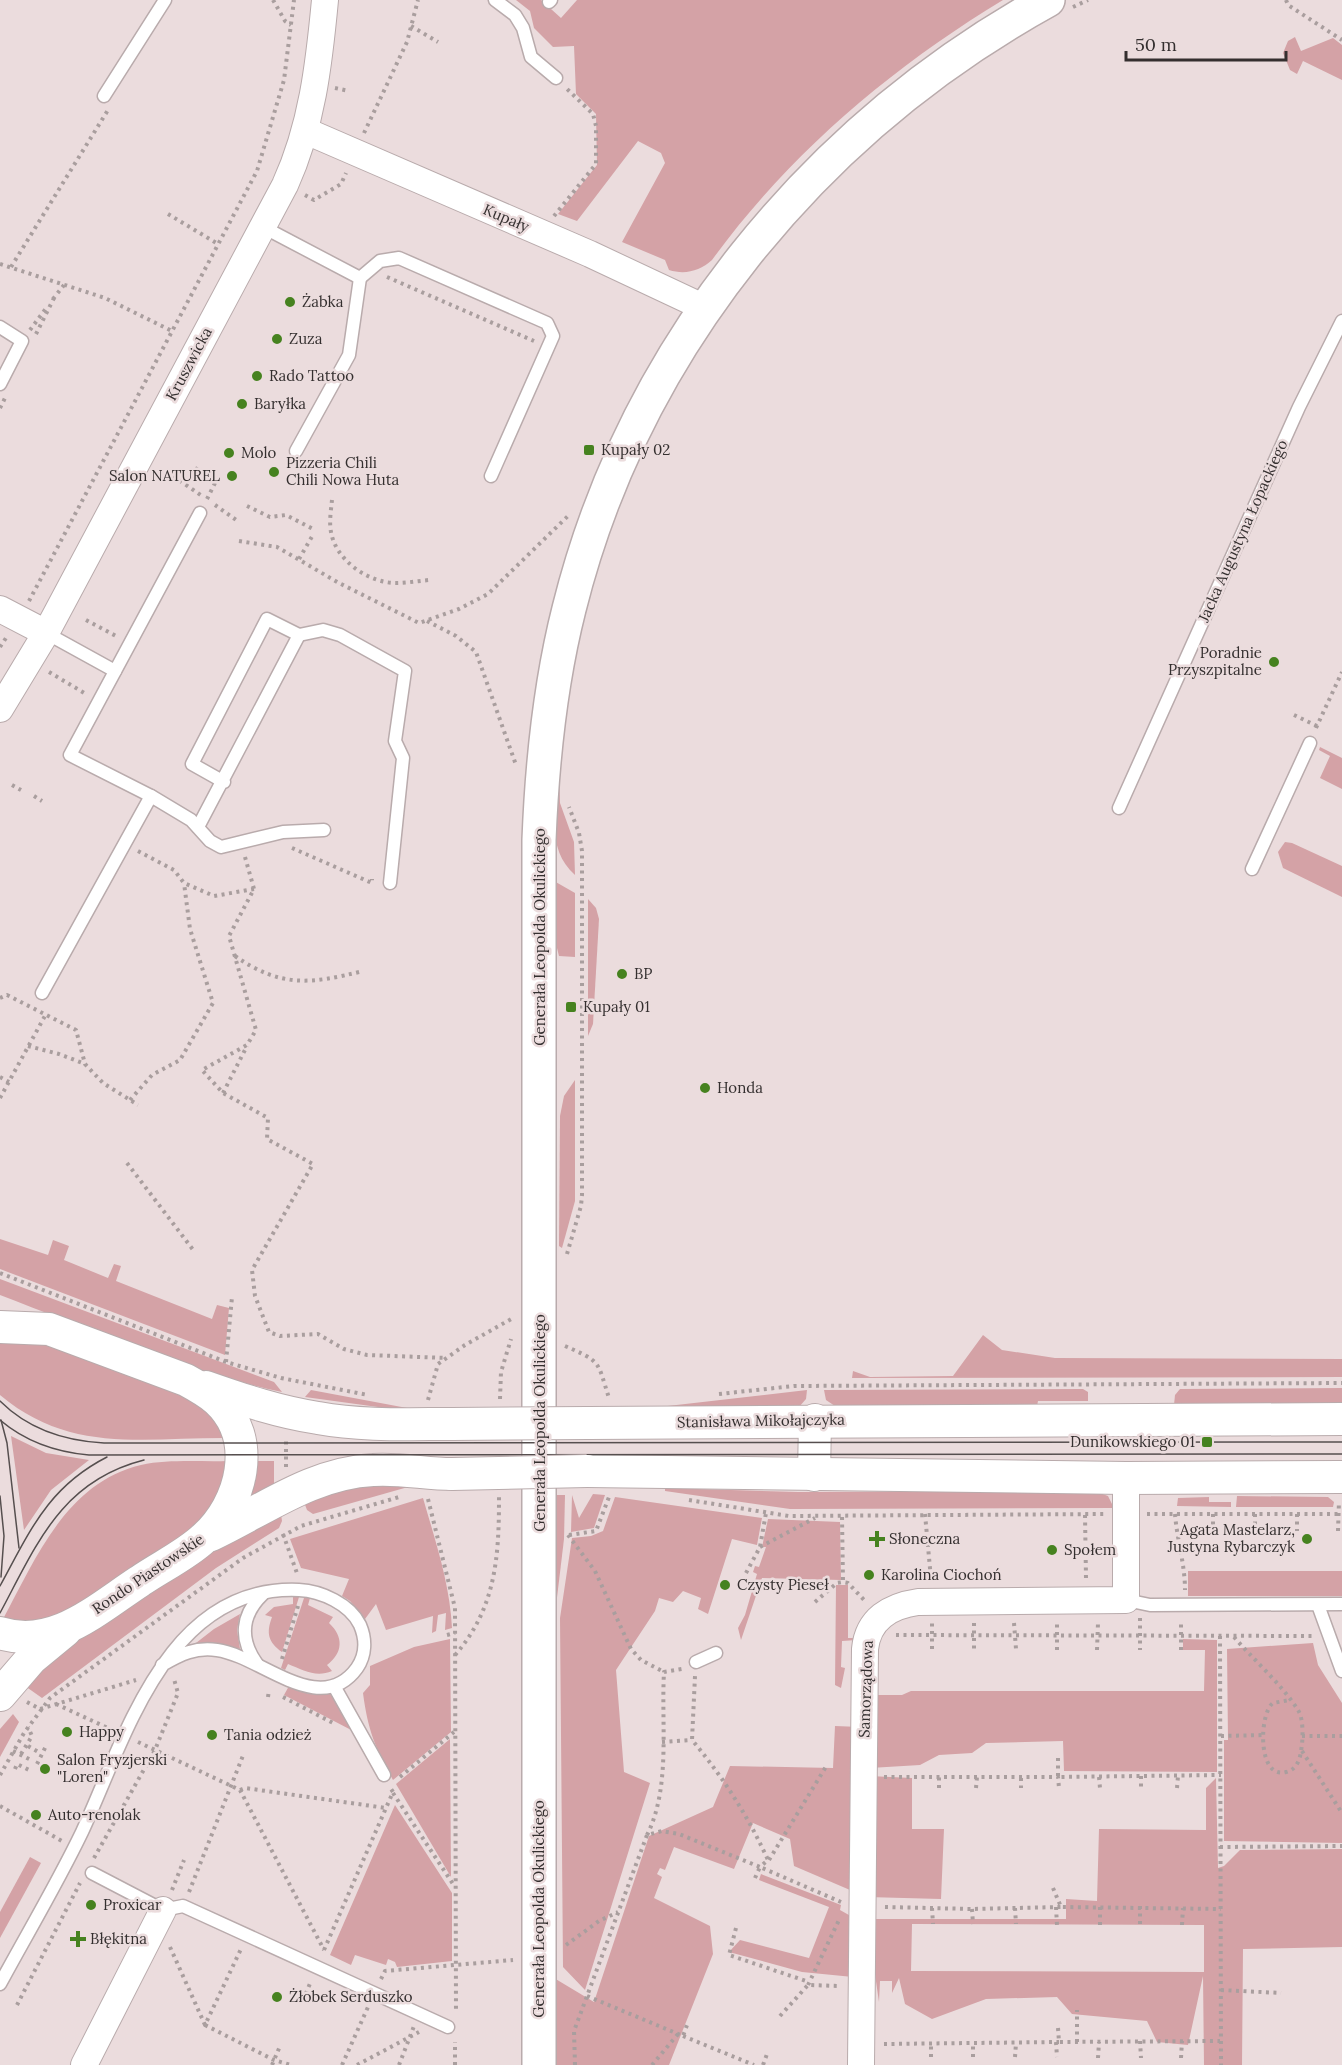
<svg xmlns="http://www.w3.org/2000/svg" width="1342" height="2065" viewBox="0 0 1342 2065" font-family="Lora,serif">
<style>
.green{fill:#d4a2a6;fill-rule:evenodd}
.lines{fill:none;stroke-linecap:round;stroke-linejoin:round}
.service-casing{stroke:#b9abac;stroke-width:15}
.minor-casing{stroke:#b9abac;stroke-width:28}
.tertiary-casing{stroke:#b9abac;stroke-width:34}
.secondary-casing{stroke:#b9abac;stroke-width:36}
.path{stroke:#a99e9e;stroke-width:4;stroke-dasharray:3 4.5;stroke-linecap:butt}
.service{stroke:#fff;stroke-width:12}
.minor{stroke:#fff;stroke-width:26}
.tertiary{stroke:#fff;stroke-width:32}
.secondary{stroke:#fff;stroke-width:33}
.tram{stroke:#564f4f;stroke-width:1.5}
.tertiary-bridge-casing{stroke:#b9abac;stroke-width:34;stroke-linecap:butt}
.tertiary-bridge{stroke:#fff;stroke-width:32}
.poi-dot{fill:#46821f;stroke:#ebdcdd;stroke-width:2}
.labels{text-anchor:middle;stroke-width:5;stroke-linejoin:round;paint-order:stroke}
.street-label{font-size:15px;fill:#342f2f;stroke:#ebdcdd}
.poi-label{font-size:15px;fill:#342f2f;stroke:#ebdcdd;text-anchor:start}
</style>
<rect width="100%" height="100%" fill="#ebdcdd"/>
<g class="green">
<path d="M516,0H541L561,18L577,0H1003C891,68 790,153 712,260C700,271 685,275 669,270L665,260L622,242L665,163L661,153L638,141L577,221L558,214L597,165L596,114L576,94L574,46L553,47L534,28L530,11Z"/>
<path d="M1295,37L1301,51L1333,38L1342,45V80L1303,61L1297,74L1290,70L1283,53L1288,41Z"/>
<path d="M1320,747L1342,758V789L1320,778L1330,756L1319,750Z"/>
<path d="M559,772L560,803L574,842L575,875C545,848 556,809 559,772Z"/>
<path d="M1285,842L1292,843L1342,866V897L1283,868L1278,852Z"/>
<path d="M554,881L575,893V957L559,956L552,928Z"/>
<path d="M588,899L596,908L599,919L593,1024L588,1036Z"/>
<path d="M575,1080V1201L562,1248L559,1246L560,1116L564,1096Z"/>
<path d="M0,1239L48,1255L53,1240L69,1246L64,1260L108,1278L114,1264L121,1266L116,1281L212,1319L217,1305L229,1308L225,1355L0,1269Z"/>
<path d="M0,1279L274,1382L282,1392C185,1371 92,1330 0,1295Z"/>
<path d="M983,1335L1002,1350L1055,1358L1342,1359V1377L852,1378L853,1371L870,1377L953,1376Z"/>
<path d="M28,1337L185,1393L214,1418L224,1438C140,1438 69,1453 0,1395V1340Z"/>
<path d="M1342,1388V1405H1174L1175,1395L1180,1389Z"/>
<path d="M1083,1389L1088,1392V1401H1038L1037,1406H835L826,1400L824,1390Z"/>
<path d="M311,1390L407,1408V1411L305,1397Z"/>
<path d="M807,1390L806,1399L799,1407H659Z"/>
<path d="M11,1436L46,1453L89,1460L51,1490L24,1530Z"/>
<path d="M228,1461L226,1485L203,1523L73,1611L34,1624L3,1619C36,1558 66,1483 141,1465C169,1459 200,1462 228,1461Z"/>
<path d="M256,1461H274V1486L249,1497Z"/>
<path d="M394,1478L408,1487L313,1514L307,1510L302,1497Z"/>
<path d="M665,1488L798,1492L1094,1491L1108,1496L1114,1508L790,1509L665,1491Z"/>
<path d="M593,1494L605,1495L594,1528L571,1532L572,1495L579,1518Z"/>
<path d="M556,1495H565L564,1539L556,1606Z"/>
<path d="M1237,1496L1328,1497L1334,1502L1333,1507H1236Z"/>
<path d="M615,1497L762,1518L757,1545L732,1539L708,1614L698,1609L701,1598L683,1591L673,1602L659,1598L655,1611L616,1670L624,1772L650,1783L585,1990L563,1967L560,1618L572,1538L591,1536L603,1531Z"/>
<path d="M1209,1497V1502H1231V1507L1177,1506L1178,1498Z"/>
<path d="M423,1498C435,1540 450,1584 452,1628L445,1630L446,1613L438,1615L436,1631L432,1633L433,1616L386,1630L376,1604L365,1619L350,1601L342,1596L349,1579L301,1568L290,1539Z"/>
<path d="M280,1507L282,1521L279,1528L216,1568L42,1698L25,1686L75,1642Z"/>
<path d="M768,1519L840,1522L841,1580L762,1578L741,1640L738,1628L745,1615L757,1574L753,1572L755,1566L759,1567L766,1547H762Z"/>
<rect x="1188" y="1571" width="154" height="25"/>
<path d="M836,1585H848V1638H857V1640L842,1641L841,1667L845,1668L841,1688L835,1685Z"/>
<path d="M293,1597H299L282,1652C268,1642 266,1633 272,1617L265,1615L274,1607L293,1604Z"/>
<path d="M304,1598H310L308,1605L333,1617L329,1623C344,1637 343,1653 327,1665L332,1671C316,1678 303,1670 288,1664L285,1670L281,1668Z"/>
<path d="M240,1614L237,1630L240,1649L216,1643H196L214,1629Z"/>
<path d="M450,1639L451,1732L393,1780C375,1747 368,1731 363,1693L370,1685V1666L414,1647Z"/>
<path d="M1183,1639L1217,1640V1772L1064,1771L1063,1741L986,1743L972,1753L939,1755L920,1765L870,1768V1695H902L911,1691H1204L1205,1650H1183Z"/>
<path d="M1313,1643L1318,1665L1342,1703V1843L1224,1841V1740H1228L1227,1649Z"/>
<path d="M289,1686L309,1694H332L355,1732L284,1695Z"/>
<path d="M13,1714L19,1722L0,1757V1729Z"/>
<path d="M835,1726L860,1727L857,1893L794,1866L790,1839L753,1823L734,1869L674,1847L665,1870L660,1868L657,1874L662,1877L654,1898L710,1926L713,1954L669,2065H554V1978L594,2002L649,1836L713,1807L730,1766L833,1768Z"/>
<path d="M450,1739L451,1877L396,1784Z"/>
<path d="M869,1776L912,1778V1829H944L941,1899L867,1897Z"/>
<path d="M1216,1778L1218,1868L1224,1866L1240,1850L1342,1849V1947L1243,1949L1242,2065H1204L1203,1976L1188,2045L1157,2042L1147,2021L1072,2014L1057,1997L986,1999L932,2019L905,2004L899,1978L892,1993V1981H880L879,2002L867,1919H1066V1899L1097,1901L1099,1829L1206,1830V1788ZM912,1924L1204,1925V1972L911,1971Z"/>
<path d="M395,1805L452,1893V1961L397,1967L395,1962L388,1959L386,1965L355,1955L351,1965L330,1955Z"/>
<path d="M30,1857L41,1863L0,1938V1912Z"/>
<path d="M761,1874L841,1905L840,1910L856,1919L853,1977L802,1972L729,1952L740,1940L809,1958L829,1907L759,1880Z"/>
</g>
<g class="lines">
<g class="service-casing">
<g id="service">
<path d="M495,0L515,15L523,28L531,57L556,78"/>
<path d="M549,2L551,0"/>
<path d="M104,96L165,0"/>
<path d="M263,227L360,278L380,261L399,258L547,323L553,336L491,476"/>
<path d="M0,327L22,341L0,384"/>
<path d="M296,451L349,355L360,278"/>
<path d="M46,633L115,671"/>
<path d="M299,635L323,630L340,635L405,671L395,741L403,758L390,883"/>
<path d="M151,796L191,820L210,841L221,847L283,832L324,830"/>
<path d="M1119,808L1299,407L1342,321"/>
<path d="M198,827L299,635L267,619L192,764L224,782"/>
<path d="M1252,869L1310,743"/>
<path d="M42,993L151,796L70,755L200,513"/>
<path d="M1126,1600L1150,1605L1342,1604"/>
<path d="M1318,1605L1342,1671"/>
<path d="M696,1662L716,1653"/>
<path d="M257,1664C239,1639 241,1615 263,1594"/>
<path d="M334,1686L384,1775"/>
<path d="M92,1873L163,1910L183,1906L448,2027"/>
<path d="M0,1984C27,1934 57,1884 82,1832C126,1737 167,1584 299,1590C321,1591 350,1604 360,1625C366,1639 366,1655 357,1668C320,1719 261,1656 217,1650C195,1647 181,1654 162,1665"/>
</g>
</g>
<g class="minor-casing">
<g id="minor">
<path d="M306,131L590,254L705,308"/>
<path d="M0,609L46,633"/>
<path d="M0,709L46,633L285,185C312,126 319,64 325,0"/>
<path d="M84,2065L163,1910"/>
<path d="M861,2065L865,1649C868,1619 890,1606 918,1602L1126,1600V1478"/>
</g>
</g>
<g class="tertiary-casing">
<g id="tertiary">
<path d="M0,1327L49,1329L186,1380C197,1386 208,1392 217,1400C259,1439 242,1504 204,1538C186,1555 160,1567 140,1581C97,1609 54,1650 0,1633"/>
<path d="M206,1387C243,1400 279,1412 318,1418C362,1426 408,1424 452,1424"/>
<path d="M588,1423L1342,1419"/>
<path d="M587,1471L1126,1478L1342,1477"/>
<path d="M814,1475L815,1420"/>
<path d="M211,1535C264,1510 312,1473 373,1470C400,1468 426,1474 452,1474"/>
<path d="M0,1695L31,1659L65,1631"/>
</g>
</g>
<g class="secondary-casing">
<path id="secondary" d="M539,2065V840C542,763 550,684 569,609C634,348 814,129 1048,0"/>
</g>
<g class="path">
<path d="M273,0L285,21L291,25"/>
<path d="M1286,0L1288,5L1342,40"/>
<path d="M1073,7L1088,0"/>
<path d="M411,26L438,42"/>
<path d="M335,88L349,91"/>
<path d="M364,133L407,42L418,0"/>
<path d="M305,195L314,200L341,184L346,173"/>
<path d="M168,214L218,244"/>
<path d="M554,216L596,164V126L593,114L566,88"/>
<path d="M0,264L105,298L172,331"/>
<path d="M11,267L108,110"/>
<path d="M387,277L534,341"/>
<path d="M53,299L64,285"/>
<path d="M30,330L47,307"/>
<path d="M36,334L54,298"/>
<path d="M0,408L5,398"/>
<path d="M195,468L201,472"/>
<path d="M167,472L202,496"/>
<path d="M207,499L216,481"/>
<path d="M332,500C331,510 329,522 331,532C336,561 369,583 396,583C407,583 418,581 429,580"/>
<path d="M215,505L239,522"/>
<path d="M247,506L270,517L286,515L315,530"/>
<path d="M239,541L277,547L339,583L419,623L459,609L488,594L569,515"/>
<path d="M299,559L314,533"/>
<path d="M29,601L257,171L284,80L294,0"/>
<path d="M86,620L116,636"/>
<path d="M427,621L456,636L476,652L516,765"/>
<path d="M0,647L6,638"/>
<path d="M49,672L86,694"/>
<path d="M1294,715L1317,726"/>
<path d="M1316,728L1342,672"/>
<path d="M12,785L21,790"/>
<path d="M34,796L42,801"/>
<path d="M292,848L372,883V879"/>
<path d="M138,851L174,870L184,883L214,896L254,889"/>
<path d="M245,857L254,889L229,936L256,1030L247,1045L202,1070L223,1093L268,1118L267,1139L313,1164L252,1270L255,1296L269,1332L280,1336L318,1334L344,1349L367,1355L447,1358"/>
<path d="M235,956C281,988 311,984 363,971"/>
<path d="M0,998L7,995L76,1030L85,1064L103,1083L138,1105"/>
<path d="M28,1046L59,1054L85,1064"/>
<path d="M0,1077L9,1082"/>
<path d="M223,1093L247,1046"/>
<path d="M0,1098L46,1014"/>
<path d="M130,1100L152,1075L180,1060L213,1003L190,929L184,883"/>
<path d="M127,1163L194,1251"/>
<path d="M567,1254L581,1206L582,1195V851L579,833L569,807"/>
<path d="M0,1273L226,1362L281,1378L368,1395"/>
<path d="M565,1346C602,1362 597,1361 609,1398"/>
<path d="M226,1362L232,1297"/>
<path d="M719,1394L794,1386L1342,1383"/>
<path d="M500,1399L501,1372L511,1339"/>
<path d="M428,1400L438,1364L465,1345L513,1318"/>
<path d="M286,1467V1438"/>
<path d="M428,1499L455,1608L456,2013"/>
<path d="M689,1500L789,1516L1104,1514"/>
<path d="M925,1514L931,1579"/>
<path d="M1147,1514H1342"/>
<path d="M1175,1514C1177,1540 1185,1564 1185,1590"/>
<path d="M1213,1514V1531"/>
<path d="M1297,1514V1531"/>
<path d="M1085,1515L1086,1578"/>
<path d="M842,1517L843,1582L848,1583L865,1601"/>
<path d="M1338,1531L1339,1501"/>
<path d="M1255,1532V1514"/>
<path d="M283,1534L298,1576"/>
<path d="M568,1535L595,1571L631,1649L641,1660L664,1672"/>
<path d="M569,1535L596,1531L609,1497"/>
<path d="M760,1547L815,1518"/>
<path d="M746,1573L760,1547L766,1513"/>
<path d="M815,1602L837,1583L843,1582"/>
<path d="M1140,1618V1650"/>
<path d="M974,1623V1649"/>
<path d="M1014,1623L1016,1649"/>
<path d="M447,1635L455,1633"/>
<path d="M896,1635L1312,1636"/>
<path d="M1220,1636L1221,2065"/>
<path d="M1234,1637C1253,1659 1283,1686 1298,1710C1304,1719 1303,1741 1301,1751C1300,1760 1296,1770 1286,1772C1257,1780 1259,1713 1273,1703L1290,1700"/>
<path d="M932,1649V1623"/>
<path d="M1057,1650V1623"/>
<path d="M1097,1650L1098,1623"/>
<path d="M1181,1650V1621"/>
<path d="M455,1655C496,1608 499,1557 499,1497"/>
<path d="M282,1659L298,1606"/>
<path d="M268,1697L269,1690"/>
<path d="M283,1697L335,1724"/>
<path d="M27,1702L40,1709L136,1680"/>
<path d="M56,1704L110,1729"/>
<path d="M1221,1736L1265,1735"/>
<path d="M1302,1736H1342"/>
<path d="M138,1742L240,1790L324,1950"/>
<path d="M662,1742L692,1740"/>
<path d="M28,1746L40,1753"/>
<path d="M13,1751L33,1761"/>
<path d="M1302,1751L1342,1813"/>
<path d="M21,1754L32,1736L28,1727"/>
<path d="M1058,1758V1777L1221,1775"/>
<path d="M37,1764L46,1746"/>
<path d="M15,1769L17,1764L31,1771"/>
<path d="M0,1775L24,1733L50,1698L243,1558L301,1526L399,1497"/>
<path d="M1141,1776V1788"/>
<path d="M400,1777L454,1732"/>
<path d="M884,1777H1058L1059,1788"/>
<path d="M1099,1777L1100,1788"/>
<path d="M1021,1778V1788"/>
<path d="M939,1788V1777"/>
<path d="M976,1788L977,1777"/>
<path d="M1177,1788L1178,1776"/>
<path d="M240,1790L245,1788L386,1808"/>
<path d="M393,1793L455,1887"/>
<path d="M0,1806L62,1841"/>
<path d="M647,1835C671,1787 661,1725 664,1672L682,1669"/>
<path d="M1220,1847L1342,1846"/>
<path d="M94,1858L155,1750L178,1693L174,1679"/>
<path d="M769,1860L827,1765"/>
<path d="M755,1878L760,1867L841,1902"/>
<path d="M1053,1888L1061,1907L1221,1909"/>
<path d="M172,1890L184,1860"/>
<path d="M189,1892L244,1753"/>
<path d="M1140,1906V1925"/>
<path d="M885,1907L972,1909L1061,1907"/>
<path d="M1056,1907L1057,1925"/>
<path d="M1100,1907V1925"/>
<path d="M932,1908L933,1924"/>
<path d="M1015,1908L1016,1924"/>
<path d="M972,1909L973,1924"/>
<path d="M1182,1925L1183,1908"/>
<path d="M736,1928L729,1955L809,1982"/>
<path d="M566,1945L599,1921L618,1912"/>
<path d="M170,1947L205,2025L241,1949"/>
<path d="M324,1950L393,1792L391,1789"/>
<path d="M381,1979L385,1971L513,1960"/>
<path d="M808,1985L839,1920"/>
<path d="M1221,1990L1281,1993"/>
<path d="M587,1996L683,2036L687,2025"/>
<path d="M303,2001L311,1981"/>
<path d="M17,2005L80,1883"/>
<path d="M780,2016L808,1985L840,1986"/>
<path d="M205,2025L274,2060L291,2065"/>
<path d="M1058,2028L1059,2042L1220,2041"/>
<path d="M683,2036L754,2065"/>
<path d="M1140,2041L1141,2058"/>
<path d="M1056,2042L1057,2057"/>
<path d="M1077,2042V2010"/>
<path d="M884,2044L1059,2042"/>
<path d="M931,2057V2044"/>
<path d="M973,2057V2043"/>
<path d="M1015,2057L1016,2043"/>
<path d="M1098,2058L1099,2042"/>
<path d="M1181,2058L1182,2041"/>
<path d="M272,2065L280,2046"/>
<path d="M342,2065L368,2007"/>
<path d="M357,2065L419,2032"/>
<path d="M399,2065L414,2026"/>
<path d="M455,2065V2042"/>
<path d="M575,2065L574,2031L647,1835L662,1831L679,1834L760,1867L768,1860C748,1816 723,1777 692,1740L695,1676"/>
<path d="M652,2065L678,2034"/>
<path d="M763,2065L767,2054"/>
</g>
<use href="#service" class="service"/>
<use href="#minor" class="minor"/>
<use href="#tertiary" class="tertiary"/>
<use href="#secondary" class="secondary"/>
<g class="tram">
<path d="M0,1401C28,1429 65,1441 104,1443L1342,1442"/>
<path d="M0,1420C26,1442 55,1452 89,1455L1342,1454"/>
<path d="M1,1420L7,1443L19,1548"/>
<path d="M0,1496L4,1536L1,1577"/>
<path d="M0,1586C30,1531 48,1487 107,1457"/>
<path d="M0,1613C37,1544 61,1481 144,1460"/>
</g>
<g class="tertiary-bridge-casing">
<g id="tertiary-bridge">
<path d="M452,1424L588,1423"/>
<path d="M452,1474L587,1471"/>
</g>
</g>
<use href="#tertiary-bridge" class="tertiary-bridge"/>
</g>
<g class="poi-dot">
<circle cx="290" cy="302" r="6"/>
<circle cx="277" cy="339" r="6"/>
<circle cx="257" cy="376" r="6"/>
<circle cx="242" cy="404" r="6"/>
<rect x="583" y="444" width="12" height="12" rx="3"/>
<circle cx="229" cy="453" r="6"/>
<circle cx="274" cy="472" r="6"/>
<circle cx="232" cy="476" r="6"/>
<circle cx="1274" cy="662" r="6"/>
<circle cx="622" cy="974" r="6"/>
<rect x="565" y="1001" width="12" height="12" rx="3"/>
<circle cx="705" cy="1088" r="6"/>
<rect x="1201" y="1436" width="12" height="12" rx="3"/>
<path d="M874 1530h6v6h6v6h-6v6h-6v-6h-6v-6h6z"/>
<circle cx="1307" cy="1539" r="6"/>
<circle cx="1052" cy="1550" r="6"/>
<circle cx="869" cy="1575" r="6"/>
<circle cx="725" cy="1585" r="6"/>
<circle cx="67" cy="1732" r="6"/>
<circle cx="212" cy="1735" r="6"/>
<circle cx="45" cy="1769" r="6"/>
<circle cx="36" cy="1815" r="6"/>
<circle cx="91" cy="1905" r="6"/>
<path d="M75 1930h6v6h6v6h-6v6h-6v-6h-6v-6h6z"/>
<circle cx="277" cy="1997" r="6"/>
</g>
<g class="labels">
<g class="street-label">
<text transform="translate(506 218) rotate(23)" y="5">Kupały</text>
<text transform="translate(189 364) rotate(-62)" y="5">Kruszwicka</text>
<text transform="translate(1243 531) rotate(-66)" y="5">Jacka Augustyna Łopackiego</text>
<text transform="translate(540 937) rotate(-90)" y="5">Generała Leopolda Okulickiego</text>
<text transform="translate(761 1421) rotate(-1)" y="5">Stanisława Mikołajczyka</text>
<text transform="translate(540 1423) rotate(-90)" y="5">Generała Leopolda Okulickiego</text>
<text transform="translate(148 1574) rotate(-34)" y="5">Rondo Piastowskie</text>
<text transform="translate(866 1689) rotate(-88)" y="5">Samorządowa</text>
<text transform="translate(539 1909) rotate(-90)" y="5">Generała Leopolda Okulickiego</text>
</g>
<g class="poi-label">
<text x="302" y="307">Żabka</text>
<text x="289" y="344">Zuza</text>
<text x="269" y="381">Rado Tattoo</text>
<text x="254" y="409">Baryłka</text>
<text x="601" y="455">Kupały 02</text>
<text x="241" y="458">Molo</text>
<text x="286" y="468">Pizzeria Chili<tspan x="286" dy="17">Chili Nowa Huta</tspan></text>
<text x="220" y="481" text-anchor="end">Salon NATUREL</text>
<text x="1262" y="658" text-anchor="end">Poradnie<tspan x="1262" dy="17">Przyszpitalne</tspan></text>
<text x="634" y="979">BP</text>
<text x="583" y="1012">Kupały 01</text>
<text x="717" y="1093">Honda</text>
<text x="1195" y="1447" text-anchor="end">Dunikowskiego 01</text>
<text x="1295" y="1535" text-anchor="end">Agata Mastelarz,<tspan x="1295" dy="17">Justyna Rybarczyk</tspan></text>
<text x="889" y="1544">Słoneczna</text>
<text x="1064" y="1555">Społem</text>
<text x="881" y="1580">Karolina Ciochoń</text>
<text x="737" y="1590">Czysty Pieseł</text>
<text x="79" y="1737">Happy</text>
<text x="224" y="1740">Tania odzież</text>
<text x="57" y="1765">Salon Fryzjerski<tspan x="57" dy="17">"Loren"</tspan></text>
<text x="48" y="1820">Auto-renolak</text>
<text x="103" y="1910">Proxicar</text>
<text x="90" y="1944">Błękitna</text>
<text x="289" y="2002">Żłobek Serduszko</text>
</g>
</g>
<path d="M1126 51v9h160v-9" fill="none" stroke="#342f2f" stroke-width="3"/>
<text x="1135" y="51" font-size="18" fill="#342f2f" stroke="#ebdcdd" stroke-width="4.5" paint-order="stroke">50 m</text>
</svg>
